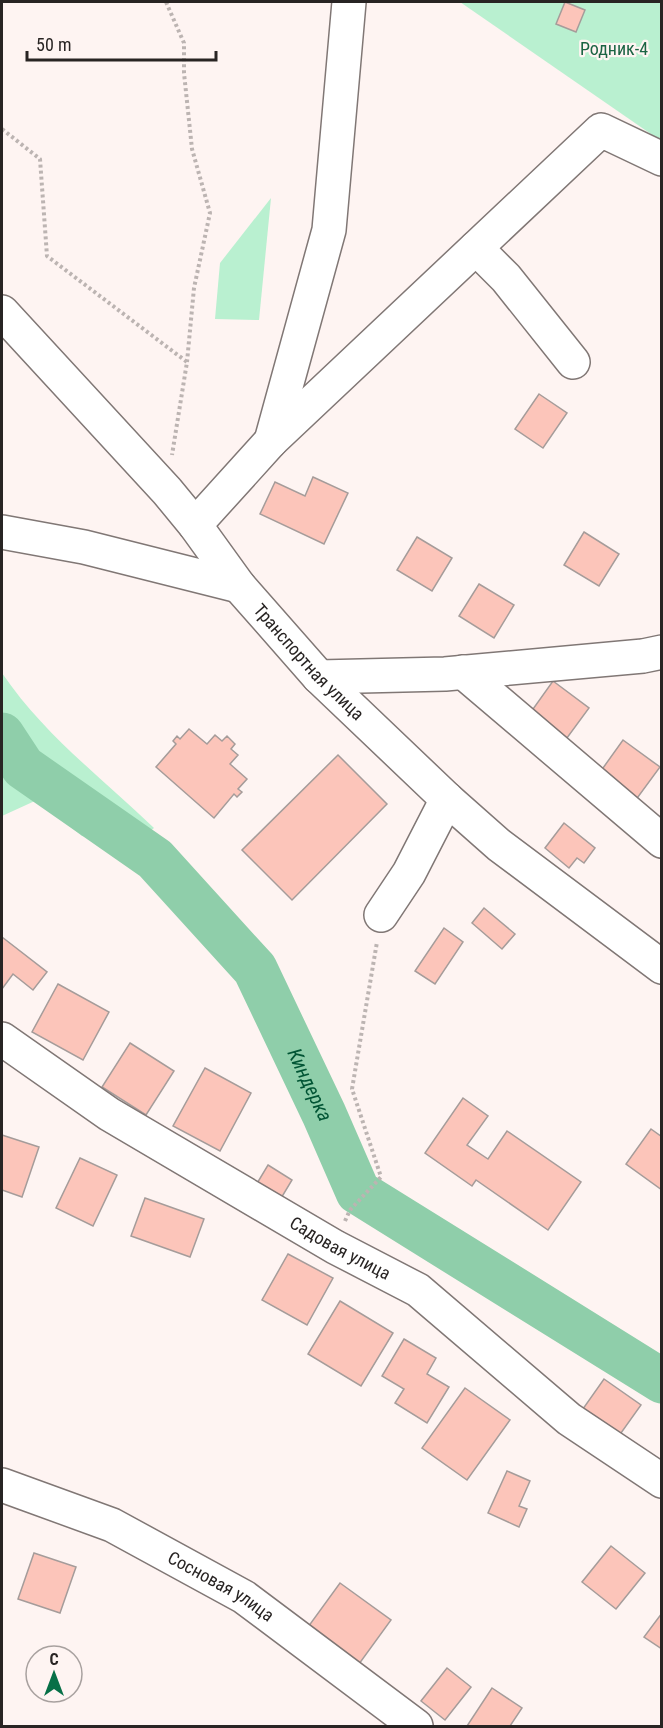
<svg xmlns="http://www.w3.org/2000/svg" width="663" height="1728" viewBox="0 0 663 1728" font-family="'Roboto Condensed',sans-serif">
<style>
.green{fill:#b9f0d0}
.lines{fill:none;stroke-linecap:round;stroke-linejoin:round}
.river{stroke:#8fceaa;stroke-width:45}
.building{fill:#fcc5ba;stroke:#a59c9a;stroke-width:1.5}
.minor-casing{stroke:#807775;stroke-width:36}
.path{stroke:#bcb4b2;stroke-width:4;stroke-dasharray:3 3;stroke-linecap:butt}
.minor{stroke:#fff;stroke-width:33}
.labels{text-anchor:middle;stroke-width:4.5;stroke-linejoin:round;paint-order:stroke}
.park-label{font-size:18px;fill:#1b6443;stroke:#fef4f2}
.street-label{font-size:18px;fill:#282423;stroke:#fef4f2}
.water-label{font-size:20px;font-style:italic;fill:#025535;stroke:#fef4f2}
</style>
<rect width="100%" height="100%" fill="#fef4f2"/>
<g class="green">
<path d="M460,2H661V141Z"/>
<path d="M271,198L259,320L215,319L220,263Z"/>
<path d="M2,673C44,735 100,776 154,828L133,844L82,836L37,800L2,816Z"/>
</g>
<g class="lines">
<path class="river" id="s1" d="M2,735L23,767L155,859L255,969L324,1114L358,1192L662,1381"/>
</g>
<g class="building">
<path d="M565,2L585,10L576,32L556,24Z"/>
<path d="M539,394L567,413L543,448L515,429Z"/>
<path d="M313,477L348,493L324,544L260,514L275,482L305,496Z"/>
<path d="M584,532L619,554L599,586L564,565Z"/>
<path d="M417,537L452,558L432,591L397,570Z"/>
<path d="M479,584L514,605L494,638L459,616Z"/>
<path d="M553,681L589,708L564,742L528,716Z"/>
<path d="M189,729L207,744L215,735L222,741L227,736L235,744L231,749L238,755L230,764L247,779L238,789L242,792L237,797L234,794L214,818L156,767L176,744L173,741L177,736L180,739Z"/>
<path d="M623,740L660,767L635,801L598,775Z"/>
<path d="M338,755L387,804L292,900L242,850Z"/>
<path d="M564,823L595,848L584,863L577,858L569,868L545,848Z"/>
<path d="M484,908L515,934L502,949L472,923Z"/>
<path d="M444,928L463,942L435,984L415,971Z"/>
<path d="M2,937L47,972L33,990L13,974L2,989Z"/>
<path d="M58,984L109,1012L83,1060L32,1032Z"/>
<path d="M130,1043L174,1071L146,1115L102,1087Z"/>
<path d="M205,1068L251,1093L220,1151L173,1126Z"/>
<path d="M463,1098L488,1116L467,1145L488,1159L507,1131L581,1182L548,1230L476,1180L472,1186L425,1153Z"/>
<path d="M651,1129L662,1137V1190L626,1164Z"/>
<path d="M2,1135L39,1147L22,1197L2,1190Z"/>
<path d="M80,1158L117,1175L93,1226L56,1208Z"/>
<path d="M268,1165L292,1180L280,1200L256,1185Z"/>
<path d="M145,1198L204,1219L190,1257L131,1236Z"/>
<path d="M288,1254L333,1278L307,1325L262,1300Z"/>
<path d="M340,1301L393,1333L361,1386L308,1354Z"/>
<path d="M404,1339L436,1358L427,1374L449,1387L427,1423L395,1403L404,1389L382,1376Z"/>
<path d="M604,1379L641,1405L616,1440L580,1413Z"/>
<path d="M465,1388L510,1420L467,1480L422,1448Z"/>
<path d="M507,1471L530,1481L519,1506L527,1509L519,1527L488,1513Z"/>
<path d="M611,1546L645,1573L616,1609L582,1582Z"/>
<path d="M34,1553L76,1567L60,1613L18,1599Z"/>
<path d="M340,1583L391,1620L359,1664L308,1627Z"/>
<path d="M662,1613V1649L644,1637Z"/>
<path d="M447,1668L471,1687L445,1720L421,1701Z"/>
<path d="M492,1688L522,1708L510,1726H467Z"/>
</g>
<g class="lines">
<g class="minor-casing">
<g id="minor">
<path d="M476,248L506,278L573,362"/>
<path id="s2" d="M2,312L167,491L195,525L239,586L319,677L447,799L499,845L662,967"/>
<path d="M271,441L329,230L349,2"/>
<path d="M195,525L271,441L601,130L662,159"/>
<path d="M2,532L84,547L239,586"/>
<path d="M463,672L662,841"/>
<path d="M319,677L445,674L643,656L662,652"/>
<path d="M381,915L409,873L447,799"/>
<path id="s3" d="M2,1039L109,1114L335,1247L418,1290L569,1419L662,1481"/>
<path id="s4" d="M2,1485L112,1525L244,1597L416,1726"/>
</g>
</g>
<g class="path">
<path d="M166,2L184,43V73L192,149L210,213L194,288L187,362"/>
<path d="M2,129L40,159L47,256L187,362L172,455"/>
<path d="M345,1221L350,1210L381,1177L352,1089L377,942"/>
</g>
<use href="#minor" class="minor"/>
</g>
<g class="labels">
<g class="park-label">
<text x="614" y="55">Родник-4</text>
</g>
<g class="street-label">
<text dy="6" stroke="none"><textPath href="#s2" startOffset="466">Транспортная улица</textPath></text>
<text dy="6" stroke="none"><textPath href="#s3" startOffset="398">Садовая улица</textPath></text>
<text dy="6" stroke="none"><textPath href="#s4" startOffset="242">Сосновая улица</textPath></text>
</g>
<g class="water-label">
<text dy="7" stroke="none"><textPath href="#s1" startOffset="476">Киндерка</textPath></text>
</g>
</g>
<rect width="663" height="1728" fill="none" stroke="#282423" stroke-width="6"/>
<g transform="translate(54 1674)"><circle r="28" fill="#fef4f2" stroke="#a8a19f" stroke-width="1.5"/>
<path d="M0-4.5L10 22L0 15L-10 22Z" fill="#077047"/>
<text y="-9" font-size="16" font-weight="bold" text-anchor="middle" fill="#282423">С</text>
</g>
<path d="M27 51v9h189v-9" fill="none" stroke="#282423" stroke-width="3"/>
<text x="36" y="51" font-size="18" fill="#282423" stroke="#fef4f2" stroke-width="4.5" paint-order="stroke">50 m</text>
</svg>
